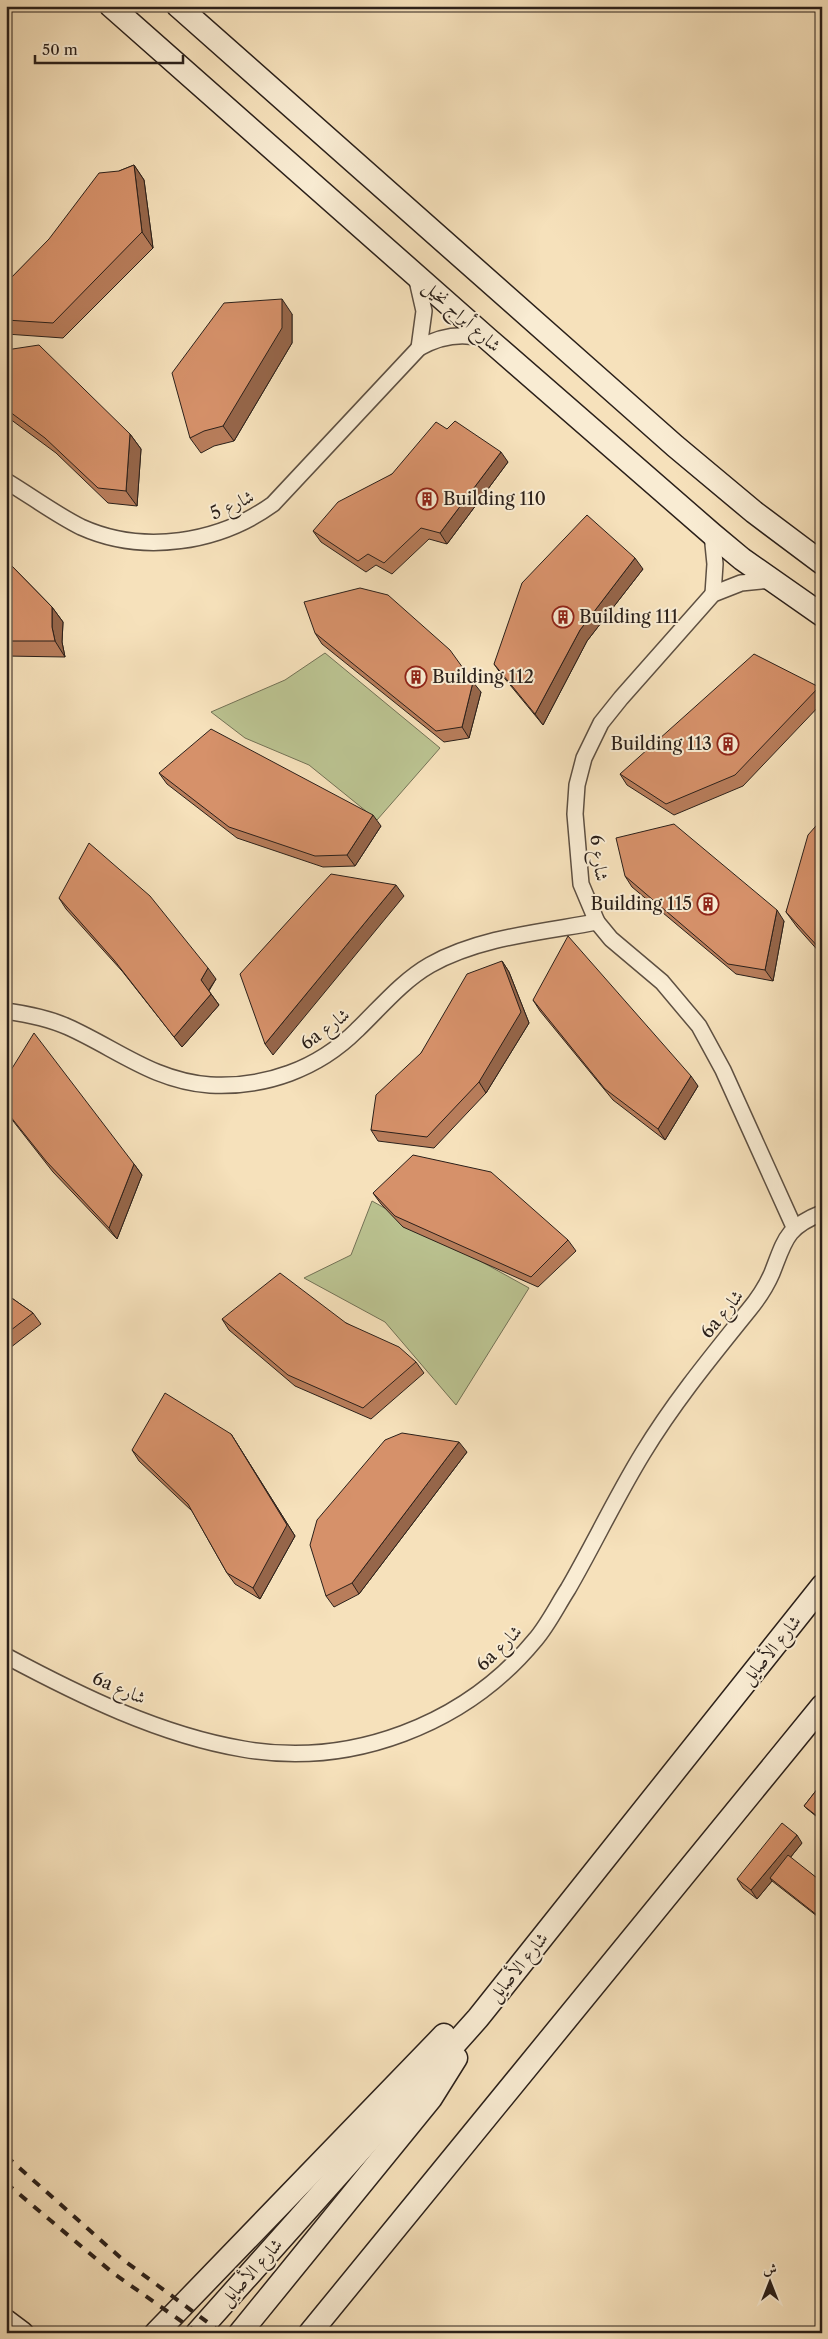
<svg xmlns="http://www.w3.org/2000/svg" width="828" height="2339" viewBox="0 0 828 2339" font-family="'Libre Caslon Text',Amiri,serif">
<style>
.green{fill:#bbc391;stroke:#737256}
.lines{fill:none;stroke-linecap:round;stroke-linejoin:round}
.street-casing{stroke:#5e5042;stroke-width:18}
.secondary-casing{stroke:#2b201a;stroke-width:25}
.street{stroke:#f9ecd3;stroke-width:15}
.secondary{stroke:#f9ecd3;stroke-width:22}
.rail{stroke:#2b201a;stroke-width:4;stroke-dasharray:9 9;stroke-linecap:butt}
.wall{fill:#b87d5b;stroke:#2b201a}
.shaded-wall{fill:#96664a;stroke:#2b201a}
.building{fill:#d6916a;stroke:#2b201a}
.labels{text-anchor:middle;stroke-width:4;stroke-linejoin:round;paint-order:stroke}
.street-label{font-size:18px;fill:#2b201a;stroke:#f9ecd3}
.poi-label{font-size:18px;fill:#2b201a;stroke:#f9ecd3;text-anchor:start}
</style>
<rect width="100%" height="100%" fill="#f6e1bb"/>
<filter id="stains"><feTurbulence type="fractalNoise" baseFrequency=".004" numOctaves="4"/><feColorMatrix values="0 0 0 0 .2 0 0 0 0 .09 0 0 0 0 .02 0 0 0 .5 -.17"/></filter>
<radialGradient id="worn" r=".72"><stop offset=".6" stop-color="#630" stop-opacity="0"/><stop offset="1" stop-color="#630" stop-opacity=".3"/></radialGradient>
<g class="green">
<path d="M325,653L440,748L377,820L309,765L245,738L211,712L285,680Z"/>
<path d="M372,1201L529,1288L456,1405L385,1322L304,1278L351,1255Z"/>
</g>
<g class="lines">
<g class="street-casing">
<g id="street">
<path d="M416,276L424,311L419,348"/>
<path d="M6,481C31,496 55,514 81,527C143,555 219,543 273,504L419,348C440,336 461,332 485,339"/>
<path d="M712,534L715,564L713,594"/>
<path d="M771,580L741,583L713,594L621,698L601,723L584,758L577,785L575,814L581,884L597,922L611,939L662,982L699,1026L723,1070L794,1227"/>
<path d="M6,1011C27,1014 48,1018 68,1027C117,1049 154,1081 210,1085C265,1088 318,1069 357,1030C380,1008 402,981 430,965C480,937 542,932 597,922"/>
<path d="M6,1656C79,1695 160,1735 243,1749C351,1768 465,1725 535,1640C548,1625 557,1606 568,1589C594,1544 616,1497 643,1453C674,1402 711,1357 748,1311C758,1299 766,1287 772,1273C785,1240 786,1227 822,1213"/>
</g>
</g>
<g class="secondary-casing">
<g id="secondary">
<path d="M111,6L488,339L712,534L742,559L822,615"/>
<path d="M178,6L675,446L754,512L822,563"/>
<path d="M6,2321L22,2333"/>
<path d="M156,2333L444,2035"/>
<path d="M197,2333L478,2018L822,1586"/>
<path d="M240,2333L431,2098L456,2058"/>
<path d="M310,2333L822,1706"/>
</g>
</g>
<use href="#street" class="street"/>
<use href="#secondary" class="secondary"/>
<g class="rail">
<path d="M6,2156L122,2259L222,2333"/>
<path d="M6,2183L113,2273L198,2333"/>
</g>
</g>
<g class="wall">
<path d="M134,165L144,180L153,248L63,338L6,334V283L119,171Z"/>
<path d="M292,314V343L234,441L214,446L201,453L190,438Z"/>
<path d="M6,350L130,434L141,449L137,506L108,503L56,453L6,416Z"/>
<path d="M447,429L508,462L447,544L429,539L392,574L376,565L366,572L321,542L313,531L392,474Z"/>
<path d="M6,560L52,607L63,622L62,642L65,657L6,656Z"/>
<path d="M643,569L587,641L543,725L501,674L494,664Z"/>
<path d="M315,633L481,692L469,738L444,742L322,644Z"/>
<path d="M819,687L822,690V703L743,786L674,815L627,785L620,774Z"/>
<path d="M159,773L381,826L355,866L323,867L237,838L167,784Z"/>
<path d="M822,819V955L797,927L786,912Z"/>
<path d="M625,876L784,921L773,981L736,974L632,887Z"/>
<path d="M59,898L216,979L209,991L219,1005L182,1047L122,971L66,909Z"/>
<path d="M502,961L509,972L529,1023L486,1093L434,1148L378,1141L371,1130L421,1053Z"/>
<path d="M533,1000L698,1086L665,1140L613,1100L540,1011Z"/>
<path d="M6,1078L134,1164L142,1175L117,1239L53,1172L6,1112Z"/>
<path d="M373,1193L568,1240L576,1251L538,1287L403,1227L381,1204Z"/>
<path d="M6,1294L33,1313L41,1324L6,1351Z"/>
<path d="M222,1319L346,1323L416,1362L424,1373L371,1419L295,1386L229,1330Z"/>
<path d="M231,1434L295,1536L260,1599L235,1584L227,1573L192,1511L139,1461L132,1450Z"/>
<path d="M467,1452L359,1594L334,1607L326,1596Z"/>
<path d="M822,1783V1821L806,1808L804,1806Z"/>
<path d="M802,1843L790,1858L822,1882V1920L772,1881L757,1899L743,1888L737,1879Z"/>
</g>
<g class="shaded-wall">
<path d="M134,165L144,180L153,248L142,232Z"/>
<path d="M282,299L292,314V343L234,441L223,426Z"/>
<path d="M130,434L141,449L137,506L126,491Z"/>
<path d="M501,452L508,462L447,544L440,533Z"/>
<path d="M635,558L643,569L587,641L543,725L535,714L580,630Z"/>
<path d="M52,607L63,622L62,642L65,657L55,641L52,627Z"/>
<path d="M473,682L481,692L469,738L462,727Z"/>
<path d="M373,815L381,826L355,866L347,855Z"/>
<path d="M396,885L404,896L273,1055L265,1044Z"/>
<path d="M777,910L784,921L773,981L765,970Z"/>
<path d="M502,961L509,972L529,1023L486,1093L479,1082Z"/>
<path d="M208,968L216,979L208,991L201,980Z"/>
<path d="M211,994L219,1005L182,1047L174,1037Z"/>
<path d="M691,1076L698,1086L665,1140L658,1129Z"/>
<path d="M134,1164L142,1175L117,1239L109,1228Z"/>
<path d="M231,1434L295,1536L260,1599L253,1588Z"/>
<path d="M459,1442L467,1452L359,1594L352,1583Z"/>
<path d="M797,1835L802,1843L772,1880L770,1878L772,1881L757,1899L751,1890Z"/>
</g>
<g class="building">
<path d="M134,165L142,232L53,323L6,320V283L49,239L99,173L119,171Z"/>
<path d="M282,299V328L223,426L204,431L190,438L172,373L224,303Z"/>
<path d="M39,345L130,434L126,491L98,488L45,438L6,409V350Z"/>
<path d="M455,421L501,452L440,533L421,528L384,563L368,554L358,561L313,531L338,502L392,474L436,422L447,429Z"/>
<path d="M587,515L635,558L580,630L535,714L494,664L522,583Z"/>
<path d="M6,560L52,607V627L55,641H6Z"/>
<path d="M360,588L388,595L450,650L473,682L462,727L436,731L315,633L304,602Z"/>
<path d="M754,654L819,687L735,775L666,804L620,774Z"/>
<path d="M211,729L373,815L347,855L315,856L229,827L159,773Z"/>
<path d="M822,819V949L821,950L786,912L808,835Z"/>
<path d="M674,824L777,910L765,970L728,964L625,876L616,838Z"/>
<path d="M89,843L150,896L208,968L201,980L211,994L174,1037L114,960L59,898Z"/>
<path d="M331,874L396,885L265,1044L240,974Z"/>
<path d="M568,936L691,1076L658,1129L605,1089L533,1000Z"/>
<path d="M502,961L521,1012L479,1082L427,1137L371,1130L376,1095L421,1053L467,974Z"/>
<path d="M34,1033L134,1164L109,1228L46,1161L6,1111V1078Z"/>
<path d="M413,1155L491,1172L568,1240L531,1277L395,1216L373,1193Z"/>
<path d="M280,1273L346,1323L399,1347L416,1362L363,1408L288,1375L222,1319Z"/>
<path d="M6,1294L33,1313L6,1334Z"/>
<path d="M165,1393L231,1434L287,1525L253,1588L227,1573L188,1504L132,1450Z"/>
<path d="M402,1433L459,1442L352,1583L326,1596L310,1545L317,1520L385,1440Z"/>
<path d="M822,1783V1820L804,1806Z"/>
<path d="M782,1823L797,1835L751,1890L737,1879Z"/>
<path d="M788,1855L822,1882V1919L770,1878Z"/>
</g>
<defs>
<g id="building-ring" transform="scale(1.125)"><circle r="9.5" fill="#f9ecd3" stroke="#8f2418" stroke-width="1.5"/><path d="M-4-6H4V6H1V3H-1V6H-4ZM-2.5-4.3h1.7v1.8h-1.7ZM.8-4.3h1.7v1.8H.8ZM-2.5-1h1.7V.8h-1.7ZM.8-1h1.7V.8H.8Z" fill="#8f2418"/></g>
</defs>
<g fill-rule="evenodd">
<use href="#building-ring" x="427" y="499"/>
<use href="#building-ring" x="563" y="617"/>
<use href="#building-ring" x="416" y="677"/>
<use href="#building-ring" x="728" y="744"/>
<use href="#building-ring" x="708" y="904"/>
</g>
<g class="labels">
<g class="street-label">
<text transform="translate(462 316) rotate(42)" y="6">شارع أبراج نخيل</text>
<text transform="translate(232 505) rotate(-25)" y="6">شارع 5</text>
<text transform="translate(599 858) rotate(83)" y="6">شارع 6</text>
<text transform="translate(325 1029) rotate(-37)" y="6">6a شارع</text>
<text transform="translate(722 1314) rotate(-51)" y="6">6a شارع</text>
<text transform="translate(499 1648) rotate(-45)" y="6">6a شارع</text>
<text transform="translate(771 1650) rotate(-51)" y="6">شارع الأصايل</text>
<text transform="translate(119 1688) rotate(23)" y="6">6a شارع</text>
<text transform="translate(518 1967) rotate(-51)" y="6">شارع الأصايل</text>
<text transform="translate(251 2272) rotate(-48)" y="6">شارع الأصايل</text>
</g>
<g class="poi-label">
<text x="443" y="505">Building 110</text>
<text x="579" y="623">Building 111</text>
<text x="432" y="683">Building 112</text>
<text x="712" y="750" text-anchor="end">Building 113</text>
<text x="692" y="910" text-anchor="end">Building 115</text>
</g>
</g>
<rect width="828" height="2339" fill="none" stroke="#f6e1bb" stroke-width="25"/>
<rect x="8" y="8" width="813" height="2324" fill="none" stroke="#2b201a" stroke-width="2.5"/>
<rect x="12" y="12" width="803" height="2314" fill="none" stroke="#2b201a"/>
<g transform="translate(770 2282)" stroke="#f9ecd3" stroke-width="4" paint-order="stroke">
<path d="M0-4L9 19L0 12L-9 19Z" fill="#2b201a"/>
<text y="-8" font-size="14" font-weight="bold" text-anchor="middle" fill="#2b201a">ش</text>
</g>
<path d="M35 55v8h148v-8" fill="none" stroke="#2b201a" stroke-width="2.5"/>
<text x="42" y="55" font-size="15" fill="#2b201a" stroke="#f9ecd3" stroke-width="4" paint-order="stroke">50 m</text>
<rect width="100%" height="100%" filter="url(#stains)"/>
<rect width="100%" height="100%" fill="url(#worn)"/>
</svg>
